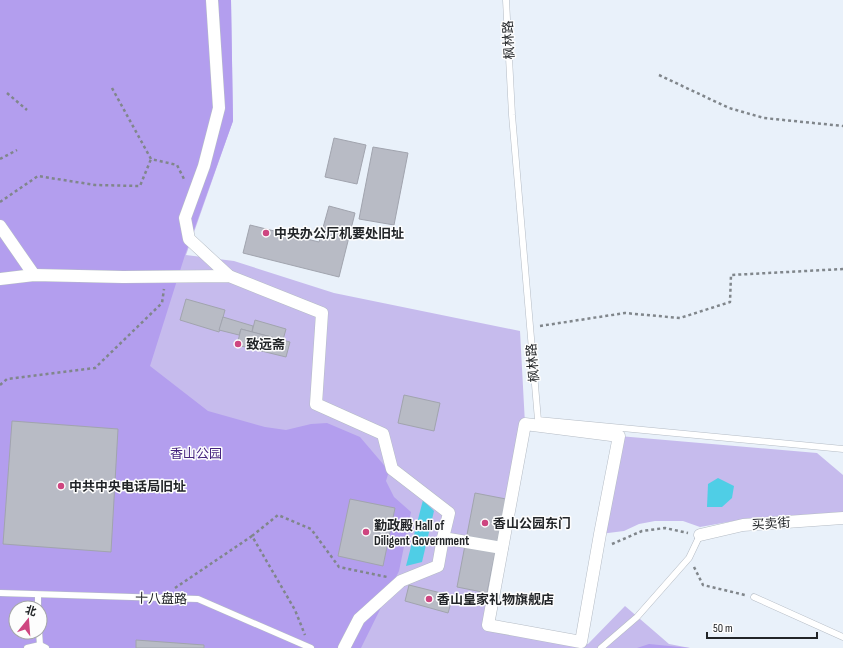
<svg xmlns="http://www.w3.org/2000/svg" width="843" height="648" viewBox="0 0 843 648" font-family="'Sofia Sans Condensed','Noto Sans SC',sans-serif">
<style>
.green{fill:#c6bbed;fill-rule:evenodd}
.forest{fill:#b39eee;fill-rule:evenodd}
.water{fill:#4fcee6}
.building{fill:#b8bbc5;stroke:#a1a4ae}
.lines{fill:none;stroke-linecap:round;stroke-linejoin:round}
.lane-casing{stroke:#b5bcc5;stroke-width:7}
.street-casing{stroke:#b5bcc5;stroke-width:13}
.path{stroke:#80868b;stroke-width:2.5;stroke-dasharray:3 3;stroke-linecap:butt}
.lane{stroke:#fff;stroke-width:6}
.street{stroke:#fff;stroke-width:12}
.poi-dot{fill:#ce4580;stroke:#fdfdfd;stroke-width:1.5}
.labels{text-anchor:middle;stroke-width:3;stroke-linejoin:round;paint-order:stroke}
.street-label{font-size:13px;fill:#222528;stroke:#fdfdfd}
.poi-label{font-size:13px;font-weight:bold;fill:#222528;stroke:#fdfdfd;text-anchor:start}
.park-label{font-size:13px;fill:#45237e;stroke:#fdfdfd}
</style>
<rect width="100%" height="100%" fill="#e9f1fa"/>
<g class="green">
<path d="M0,0H231L233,121L186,255L234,261L334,293L520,331L525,424L488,625L588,644L625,606L669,644L690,648H0ZM16,608H40V632H16Z"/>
<path d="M619,436L817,453L843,475V512L745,519L700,527L683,521H655L639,524L624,531L600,534Z"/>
</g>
<g class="forest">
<path d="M0,0H231L233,121L185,255L150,366L208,411L265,427L286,430L311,424L327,423L360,437L389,471L386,481L394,497L411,512L399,571L361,648H0ZM16,608H40V632H16Z"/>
<path d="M649,644L690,648H637Z"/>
</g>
<g class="water">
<path d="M718,478L734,486L732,498L722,507H707L708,484Z"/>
<path d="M423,500L434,511L422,562L406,566Z"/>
</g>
<g class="building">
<path d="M334,138L366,145L357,184L325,177Z"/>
<path d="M373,147L408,153L394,225L359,219Z"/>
<path d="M329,206L355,213L339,277L243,253L250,225L319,242Z"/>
<path d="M186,299L225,310L219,332L180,320Z"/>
<path d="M223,317L253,326L252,332L241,329L239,335L219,330Z"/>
<path d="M255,320L286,329L283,340L252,332Z"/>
<path d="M241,329L290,342L286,357L237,345Z"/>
<path d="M404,395L440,403L434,431L398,423Z"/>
<path d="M12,421L118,429L111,552L3,544Z"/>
<path d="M475,493L506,499L487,593L457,587Z"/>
<path d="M350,499L395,508L383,566L338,556Z"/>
<path d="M409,585L453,596L448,613L405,601Z"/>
<path d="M136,640L204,645V648H136Z"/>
</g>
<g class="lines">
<g class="lane-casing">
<g id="lane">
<path d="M506,0L512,115L538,420L843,449"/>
<path d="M0,593L198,599L311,648"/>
<path d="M38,595V608"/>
<path d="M754,597L843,637"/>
<path d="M39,632L40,645"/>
<path d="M27,648L40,645L46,648"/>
<path d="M601,648L637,617L689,558L700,535"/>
</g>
</g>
<g class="street-casing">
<g id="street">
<path d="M212,0L219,108L204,166L185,218L189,239L229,276"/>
<path d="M0,226L34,275"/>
<path d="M0,279L34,275L123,277L229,276L322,313L316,404L383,434L392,469L449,513L443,538L502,548"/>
<path d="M525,424L619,436L600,534L581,642L488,625Z"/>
<path d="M700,535L743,525L843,518"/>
<path d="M344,648L359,619L401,581L438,566L443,538"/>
</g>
</g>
<g class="path">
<path d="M659,75L729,108L764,118L843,126"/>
<path d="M112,88L151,159L177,165L185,181"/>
<path d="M7,93L27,110"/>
<path d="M0,159L17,150"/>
<path d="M0,202L38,176L95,185L140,186L151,159"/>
<path d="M540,326L625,313L680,318L730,302L731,275L843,269"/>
<path d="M0,385L7,379L95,368L162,303L164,289"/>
<path d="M252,536L278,515L311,529L339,567L387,577"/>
<path d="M612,544L642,531L665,528L688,533"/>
<path d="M694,567L703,585L745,595"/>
<path d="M175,588L252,536L295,610L305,635"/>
</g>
<use href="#lane" class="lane"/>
<use href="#street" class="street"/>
</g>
<g class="poi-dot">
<circle cx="266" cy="233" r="4"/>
<circle cx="238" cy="344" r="4"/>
<circle cx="61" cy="486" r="4"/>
<circle cx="485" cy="523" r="4"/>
<circle cx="366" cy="532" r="4"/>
<circle cx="429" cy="599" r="4"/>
</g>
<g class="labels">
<g class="street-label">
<text transform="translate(508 40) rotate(-93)" y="5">枫林路</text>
<text transform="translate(532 363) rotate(-95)" y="5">枫林路</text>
<text transform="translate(771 523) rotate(-4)" y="5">买卖街</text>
<text transform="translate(161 598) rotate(1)" y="5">十八盘路</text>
</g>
<g class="poi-label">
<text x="274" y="238">中央办公厅机要处旧址</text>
<text x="246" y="349">致远斋</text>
<text x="69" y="491">中共中央电话局旧址</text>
<text x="493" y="528">香山公园东门</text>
<text x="374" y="530">勤政殿 Hall of<tspan x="374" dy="15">Diligent Government</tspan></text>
<text x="437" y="604">香山皇家礼物旗舰店</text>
</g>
<g class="park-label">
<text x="196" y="458">香山公园</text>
</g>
</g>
<g transform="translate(28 620) rotate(17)"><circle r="19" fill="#fdfdfd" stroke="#a5a7a8"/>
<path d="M0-3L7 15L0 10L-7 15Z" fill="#ce4580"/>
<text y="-6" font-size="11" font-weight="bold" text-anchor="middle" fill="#222528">北</text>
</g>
<path d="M707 632v6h110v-6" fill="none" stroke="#222528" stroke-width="2"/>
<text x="713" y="632" font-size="12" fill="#222528" stroke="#fdfdfd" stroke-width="3" paint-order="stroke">50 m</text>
</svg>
